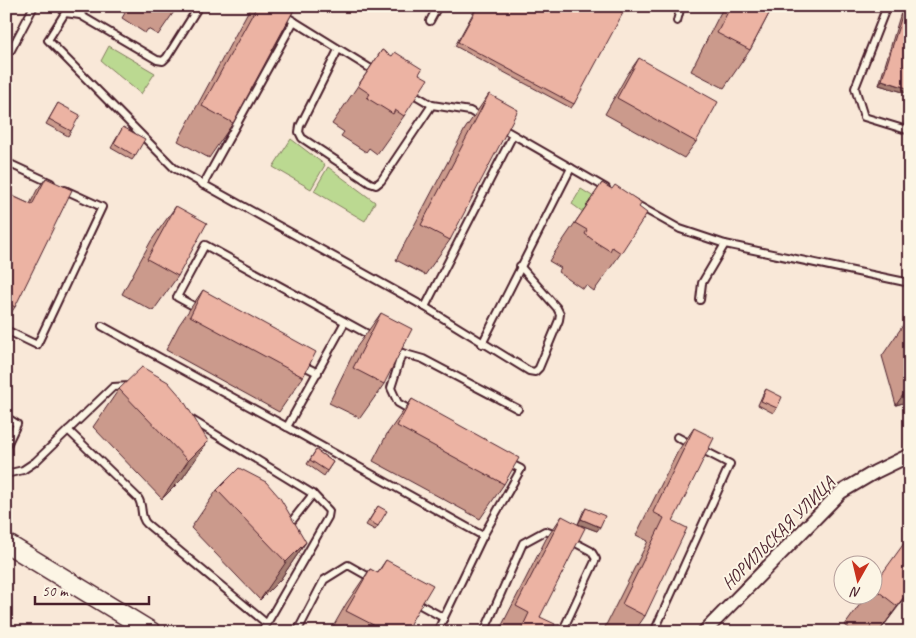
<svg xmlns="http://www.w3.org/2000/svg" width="916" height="638" viewBox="0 0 916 638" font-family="Caveat,sans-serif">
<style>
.green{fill:#bbd991;stroke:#827c5e}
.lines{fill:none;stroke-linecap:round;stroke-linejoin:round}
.lane-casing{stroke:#4a1f2b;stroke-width:10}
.street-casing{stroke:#4a1f2b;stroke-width:16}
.secondary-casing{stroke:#4a1f2b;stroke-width:21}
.lane{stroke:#fcf5e5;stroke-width:6}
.street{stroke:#fcf5e5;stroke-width:12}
.secondary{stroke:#fcf5e5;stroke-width:18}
.wall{fill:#cb9a8c;stroke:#4a1f2b}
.shaded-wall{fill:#a57d72;stroke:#4a1f2b}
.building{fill:#ecb3a3;stroke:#4a1f2b}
.labels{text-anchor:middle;stroke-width:4;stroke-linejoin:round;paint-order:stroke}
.street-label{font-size:18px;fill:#4a1f2b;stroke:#fcf5e5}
</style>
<rect width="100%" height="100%" fill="#f9e8d8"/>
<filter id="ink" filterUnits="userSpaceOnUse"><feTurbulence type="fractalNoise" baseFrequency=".02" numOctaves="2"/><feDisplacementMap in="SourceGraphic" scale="10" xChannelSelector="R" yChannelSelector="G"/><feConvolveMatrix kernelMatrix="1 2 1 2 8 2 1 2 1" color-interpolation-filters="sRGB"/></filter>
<g filter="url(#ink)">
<g class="green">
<path d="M109,46L155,73L141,94L101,61Z"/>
<path d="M291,139L325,165L311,189L273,167Z"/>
<path d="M328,167L375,202L365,221L314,191Z"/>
<path d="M581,189L602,202L591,218L572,204Z"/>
</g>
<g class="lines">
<g class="lane-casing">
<g id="lane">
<path d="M85,6L80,15L65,13L48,40L174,168L425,307L513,135"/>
<path d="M887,6L855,88L864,117L910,131"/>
<path d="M80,15L157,60L163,61L167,57L199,6"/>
<path d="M284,15L376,72"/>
<path d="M430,21L438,6"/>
<path d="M677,21L681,6"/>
<path d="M338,50L300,126L299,132L302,138L370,183L376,185L381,181L432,105"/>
<path d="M6,51L11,50L34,6"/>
<path d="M410,92L432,105L470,111L482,118"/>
<path d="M500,127L606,188"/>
<path d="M6,166L8,163L51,183"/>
<path d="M203,185L294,21"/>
<path d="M632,202L680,229L725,244L910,283"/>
<path d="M700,300L702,283L725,244"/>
<path d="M425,307L529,371L535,372L539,368L559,320L560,314L557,308L520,266"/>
<path d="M199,309L177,297L205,245L373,337"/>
<path d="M345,322L287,427L483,536"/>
<path d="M102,326L287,427"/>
<path d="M6,330L37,345L102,207L65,190"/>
<path d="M482,344L571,168"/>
<path d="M393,348L402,353L391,388L398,403L412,411"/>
<path d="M402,353L423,359L518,409"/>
<path d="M300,364L318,373"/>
<path d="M6,417L17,424L6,447"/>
<path d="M192,420L313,494L329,511L328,517L262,632"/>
<path d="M68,430L138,498C144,506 139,517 147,524L266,623"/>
<path d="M677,437L692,445"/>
<path d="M6,474L23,470L35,462L113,387L129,386"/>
<path d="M288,526L313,494"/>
<path d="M415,602L444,618"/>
<path d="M297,632L324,580L348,565L371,578"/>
<path d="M437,632L483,536L521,469L509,463"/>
<path d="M484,632L523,543L545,531L556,535"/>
<path d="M562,632L596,559L591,551L570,540"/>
<path d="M654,632L730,464L701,449"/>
</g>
</g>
<g class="street-casing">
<path id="street" d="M704,632L841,492L875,472L910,455"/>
</g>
<g class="secondary-casing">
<path id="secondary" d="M6,543L152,632"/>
</g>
<use href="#lane" class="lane"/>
<use href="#street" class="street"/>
<use href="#secondary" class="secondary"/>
</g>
<g class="wall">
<path d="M113,6H178L158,35L148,29L145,33L122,18L125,13Z"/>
<path d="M251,6H296L233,123L209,158L178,141Z"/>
<path d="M477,6H614L574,104L571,108L455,46Z"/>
<path d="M724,6H773L750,50L724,88L691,71Z"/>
<path d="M903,6H910V94L879,85Z"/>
<path d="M382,50L419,74L404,116L377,154L369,148L366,152L341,136L344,132L332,124Z"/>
<path d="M639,58L696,142L684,158L605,114L627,75Z"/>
<path d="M489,94L450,240L425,275L396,260L465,129Z"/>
<path d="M58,103L71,131L68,136L46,124Z"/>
<path d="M123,127L135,156L132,160L111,148Z"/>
<path d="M46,178L15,307L6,320V193L30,204L37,190Z"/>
<path d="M602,183L639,207L621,253L594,291L586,285L583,289L571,281L558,272L561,268L549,261Z"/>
<path d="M176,206L178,276L153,311L122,294L151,241Z"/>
<path d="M203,290L303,377L279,412L166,350L179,325Z"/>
<path d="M381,313L384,384L360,418L329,403L356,348Z"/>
<path d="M910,317V401L896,405L882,356L908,318Z"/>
<path d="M119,389L208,441L182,479L162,499L93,427Z"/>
<path d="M766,389L777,408L773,413L758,405L763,394Z"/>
<path d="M412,399L504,484L480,519L373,461L387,434Z"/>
<path d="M694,428L673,521L645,616L634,632H614L605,627L648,541L636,535L678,451Z"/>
<path d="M316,450L333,462L324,476L307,464Z"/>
<path d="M217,490L306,542L280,580L260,600L191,528Z"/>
<path d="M378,506V526L375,530L366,525Z"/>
<path d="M586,508L597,531L578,524L583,512Z"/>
<path d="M562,516L540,617L551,632H505L500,629L546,539Z"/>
<path d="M386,560L405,632H330L346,604L370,569L377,573Z"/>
<path d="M874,585L909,591L879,632H854L845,625L866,596H874Z"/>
</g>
<g class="shaded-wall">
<path d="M882,80L910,89V94L879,85Z"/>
<path d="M910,385V401L896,405Z"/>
<path d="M208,441L182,479L162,499L188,461Z"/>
<path d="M581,519L600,527L597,531L578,524Z"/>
<path d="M306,542L280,580L260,600L286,562Z"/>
<path d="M910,589V591L879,632Z"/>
</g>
<g class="building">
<path d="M257,6H296L233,123L202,106Z"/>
<path d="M478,6H614L624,11L574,104L458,42Z"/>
<path d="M731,6H773L750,50L717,33Z"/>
<path d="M905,6H910V89L882,80Z"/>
<path d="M382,50L392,56L395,52L422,69L419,74L428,79L404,116L395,110L393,114L367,98L370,94L358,86Z"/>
<path d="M639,58L718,102L696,142L617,98Z"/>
<path d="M489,94L518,110L450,240L421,225Z"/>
<path d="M58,103L80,115L71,131L49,119Z"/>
<path d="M123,127L145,139L135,156L114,143Z"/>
<path d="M46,178L72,190L15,307L6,302V193L32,205Z"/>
<path d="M602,183L612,189L615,185L642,203L639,207L647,213L621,253L612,247L610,251L597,243L585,234L587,230L575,223Z"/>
<path d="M176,206L207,223L178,276L147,259Z"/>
<path d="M203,290L316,352L303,377L190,316Z"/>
<path d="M381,313L412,329L384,384L353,368Z"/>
<path d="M142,367L168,382L182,398L208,441L188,461L119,389Z"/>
<path d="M766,389L782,397L777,408L761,401Z"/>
<path d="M412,399L519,458L504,484L397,426Z"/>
<path d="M694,428L714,438L673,521L687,528L645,616L622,604L664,518L653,512Z"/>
<path d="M316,450L333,462L327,471L310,460Z"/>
<path d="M239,468L266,482L280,498L306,542L286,562L217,490Z"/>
<path d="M378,506L387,511L378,526L369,521Z"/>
<path d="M586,508L605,516L600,527L581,519Z"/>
<path d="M562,516L585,528L540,617L555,624L551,632H520L529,613L516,606Z"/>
<path d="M910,535V589L897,606L874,588V585Z"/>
<path d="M386,560L433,585L405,632H387L346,611L370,569L378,573Z"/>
</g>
</g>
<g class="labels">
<g class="street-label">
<text transform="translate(778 533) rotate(-45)" y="6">НОРИЛЬСКАЯ УЛИЦА</text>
</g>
</g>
<rect width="916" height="638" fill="none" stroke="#fcf5e5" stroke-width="25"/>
<rect x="12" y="12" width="891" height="613" fill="none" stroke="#4a1f2b" stroke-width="2" filter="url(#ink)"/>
<g transform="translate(858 580) rotate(188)"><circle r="24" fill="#fcf5e5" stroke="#b59f9b"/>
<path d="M0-4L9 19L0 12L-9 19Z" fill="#c8321e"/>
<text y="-8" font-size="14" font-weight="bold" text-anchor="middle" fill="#4a1f2b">N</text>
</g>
<path d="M35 596v8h114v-8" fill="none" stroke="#4a1f2b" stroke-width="2.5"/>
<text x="42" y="596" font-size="15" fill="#4a1f2b" stroke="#fcf5e5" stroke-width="4" paint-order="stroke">50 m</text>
</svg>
